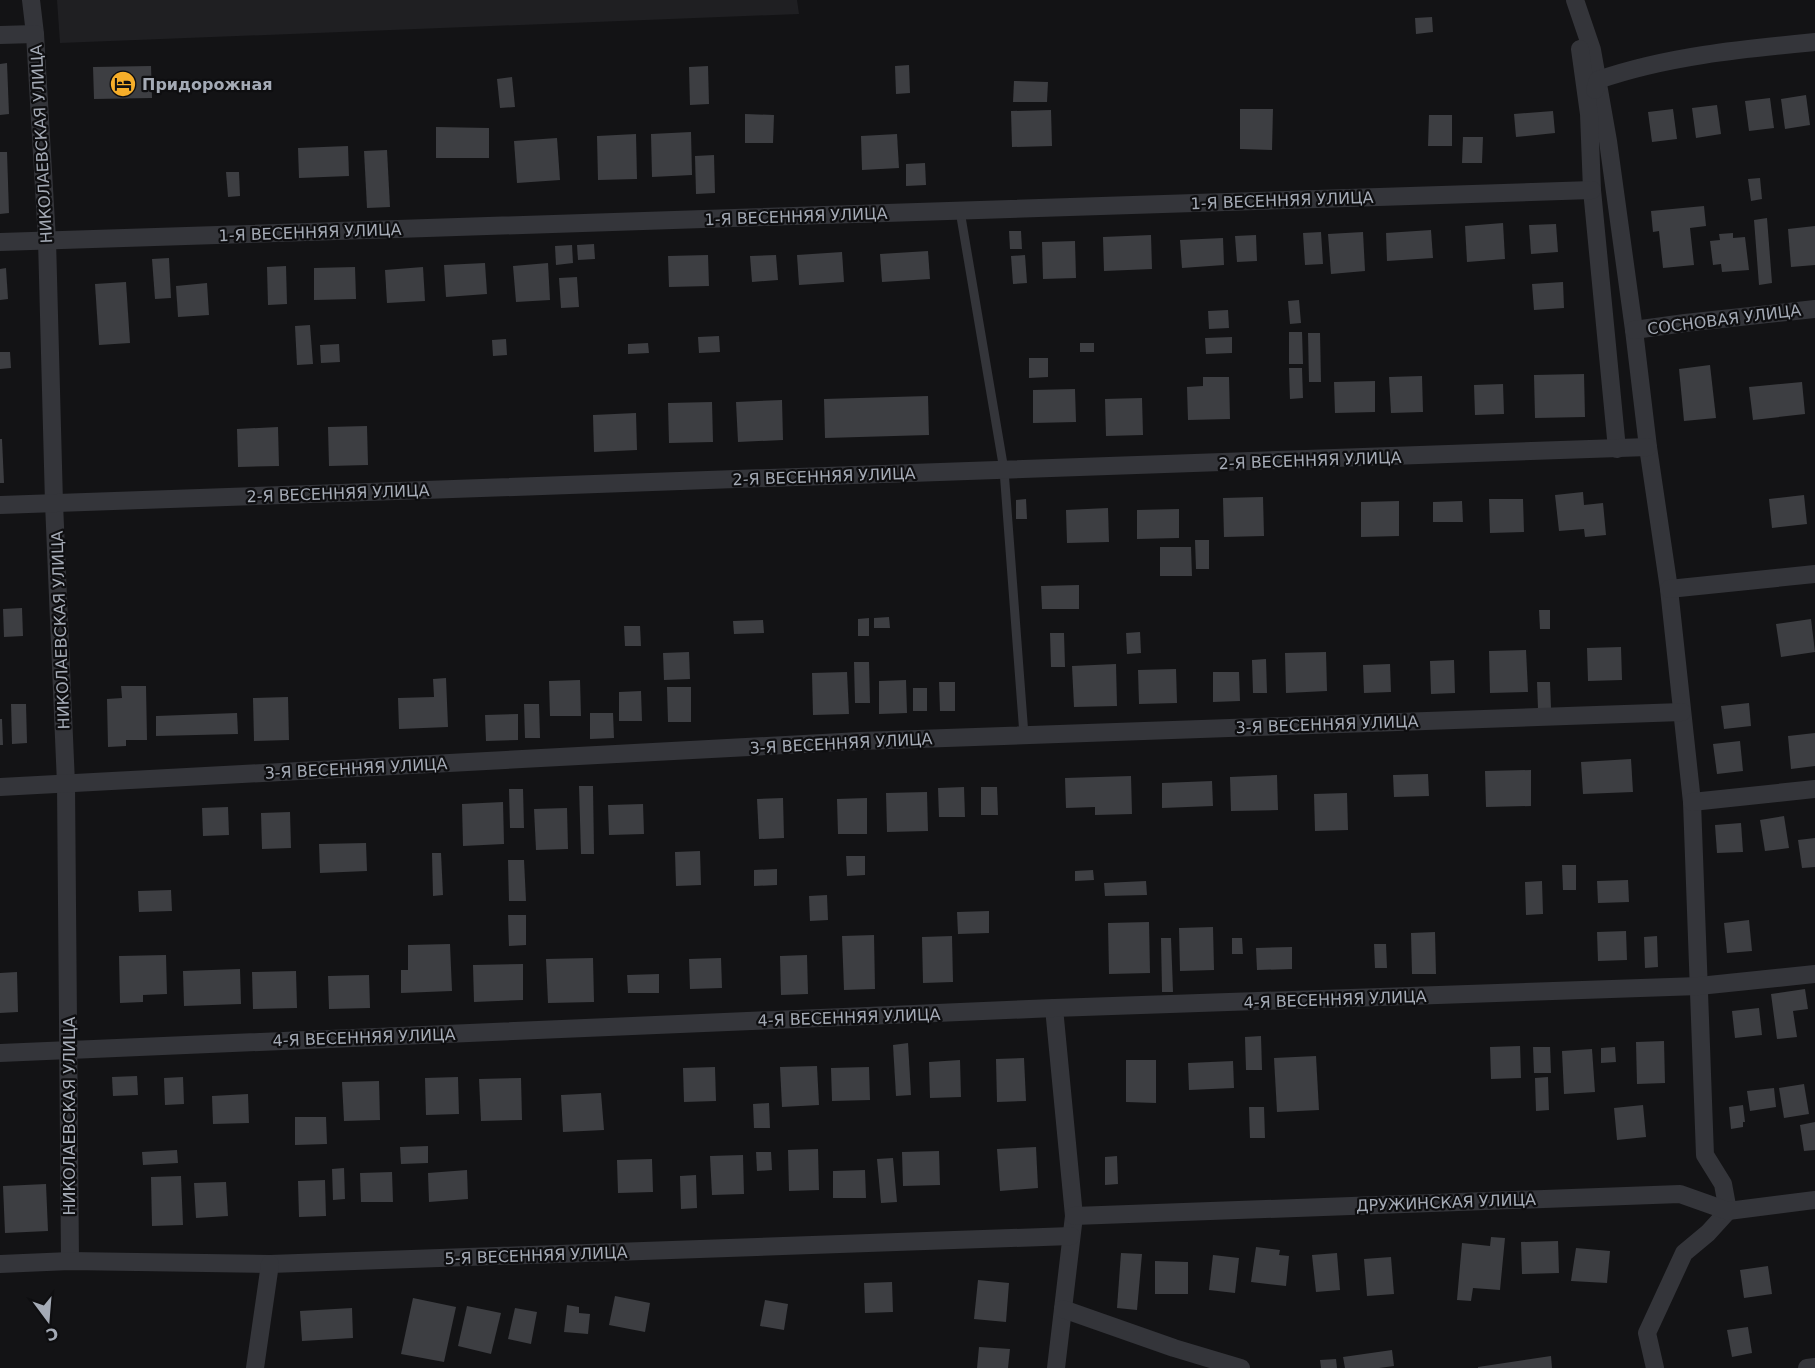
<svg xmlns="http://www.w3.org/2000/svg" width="1815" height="1368" viewBox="0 0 1815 1368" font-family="'DejaVu Sans',sans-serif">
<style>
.built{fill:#1f1f22}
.building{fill:#3d3e42}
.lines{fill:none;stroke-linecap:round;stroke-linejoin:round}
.lane{stroke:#34353a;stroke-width:9}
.street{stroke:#34353a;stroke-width:18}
.labels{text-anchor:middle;stroke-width:4.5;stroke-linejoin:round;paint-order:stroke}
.poi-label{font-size:16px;font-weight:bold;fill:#a4aab5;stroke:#0e0e10;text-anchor:start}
.street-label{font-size:16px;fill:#a4aab5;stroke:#0e0e10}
</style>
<rect width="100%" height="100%" fill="#131315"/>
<path class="built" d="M57,0H797L799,14L60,43Z"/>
<g class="building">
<path d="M1432,17L1433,32L1416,34L1415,18Z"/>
<path d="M7,63L9,114L0,115V64Z"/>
<path d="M909,65L910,93L896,94L895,66Z"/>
<path d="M151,66L152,98L94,99L93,67Z"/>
<path d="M708,66L709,104L690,105L689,67Z"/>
<path d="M512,77L515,107L500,108L497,79Z"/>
<path d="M1014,81L1048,82L1047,102H1013Z"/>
<path d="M1806,95L1810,125L1785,129L1781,99Z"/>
<path d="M1770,98L1774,128L1749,131L1745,101Z"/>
<path d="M1717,105L1721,134L1696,138L1692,108Z"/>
<path d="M1240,109H1273L1272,150L1240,149Z"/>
<path d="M1673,109L1677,139L1652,142L1648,112Z"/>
<path d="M1051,110L1052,146L1012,147L1011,111Z"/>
<path d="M1553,111L1555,133L1516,137L1514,114Z"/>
<path d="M745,114L774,115L773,143H745Z"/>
<path d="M1429,115H1452V146H1428Z"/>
<path d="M436,127L489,128V158H436Z"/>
<path d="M691,132L692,175L652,177L651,134Z"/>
<path d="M636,134L637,179L598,180L597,136Z"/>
<path d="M897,134L899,168L862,170L861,136Z"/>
<path d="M1463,137H1483L1482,163H1462Z"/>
<path d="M557,138L560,180L517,183L514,141Z"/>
<path d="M348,146L349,176L299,178L298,148Z"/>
<path d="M387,150L390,207L367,208L364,151Z"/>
<path d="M0,152H7L9,213L0,214Z"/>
<path d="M714,155L715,193L696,194L695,156Z"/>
<path d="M925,163L926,185L906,186V164Z"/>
<path d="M226,172H239L240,196L228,197Z"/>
<path d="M1760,178L1762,199L1751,201L1748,179Z"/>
<path d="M1704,206L1706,226L1690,228L1694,265L1663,268L1659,231L1653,232L1651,211Z"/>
<path d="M1767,218L1772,283L1759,285L1754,220Z"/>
<path d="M1503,223L1505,259L1467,262L1465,226Z"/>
<path d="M1556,224L1558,252L1531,254L1529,225Z"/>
<path d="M1815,226V265L1791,267L1788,229Z"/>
<path d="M1431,230L1433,258L1387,261L1386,233Z"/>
<path d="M1009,231H1021L1022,249H1010Z"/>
<path d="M1321,232L1323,264L1305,265L1303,233Z"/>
<path d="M1363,232L1365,271L1331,274L1328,234Z"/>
<path d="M1733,233V238L1745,237L1749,270L1722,272L1721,264L1713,265L1710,241L1720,240L1719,234Z"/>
<path d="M1151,235L1152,269L1104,271L1103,237Z"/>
<path d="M1256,235L1257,261L1237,262L1235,236Z"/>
<path d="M1223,238L1224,265L1182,268L1180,240Z"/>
<path d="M1075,241L1076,278L1043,279L1042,242Z"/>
<path d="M594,244L595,259L578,260L577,245Z"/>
<path d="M572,245L573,263L556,265L555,246Z"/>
<path d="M928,251L930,279L882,282L880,254Z"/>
<path d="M842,252L844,282L799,285L797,255Z"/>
<path d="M708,255L709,286L669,287L668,256Z"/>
<path d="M776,255L778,280L752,282L750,256Z"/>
<path d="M1025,255L1027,283L1013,284L1011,256Z"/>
<path d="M169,258L171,298L155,299L152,259Z"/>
<path d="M485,263L487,294L446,297L444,265Z"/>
<path d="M548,263L550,300L516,302L513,266Z"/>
<path d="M286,266L287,304L268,305L267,267Z"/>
<path d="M355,267L356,299L314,300V268Z"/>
<path d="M423,267L425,301L387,303L385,270Z"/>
<path d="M6,268L8,299L0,300V269Z"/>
<path d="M577,277L579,307L561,308L559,278Z"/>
<path d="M126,282L130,343L99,345L95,284Z"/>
<path d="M1563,282L1564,308L1534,310L1532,284Z"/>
<path d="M207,283L209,315L178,317L176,286Z"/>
<path d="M1299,300L1301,323L1290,324L1288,301Z"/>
<path d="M1228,310L1229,328L1209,329L1208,311Z"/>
<path d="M310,325L313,364L297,365L295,326Z"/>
<path d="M1289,332H1302L1303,364H1289Z"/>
<path d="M1308,333H1320L1321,382H1309Z"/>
<path d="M719,336L720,352L699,353L698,337Z"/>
<path d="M1232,337V353L1206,354L1205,338Z"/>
<path d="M506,339L507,355L493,356L492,340Z"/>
<path d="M648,343L649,353L628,354V344Z"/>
<rect x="1080" y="343" width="14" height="9"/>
<path d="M339,344L340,362L321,363L320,345Z"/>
<path d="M0,352H10L11,368L0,369Z"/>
<path d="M1029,358H1048V377L1029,378Z"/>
<path d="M1710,365L1716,418L1684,421L1679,369Z"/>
<path d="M1289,368H1302L1303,398L1290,399Z"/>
<path d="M1584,374L1585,417L1535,418L1534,375Z"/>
<path d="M1422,376L1423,412L1391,413L1389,377Z"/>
<path d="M1203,377H1229L1230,419L1188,420L1187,387L1203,386Z"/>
<path d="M1375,381V412L1335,413L1334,382Z"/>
<path d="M1802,382L1805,414L1753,420L1749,387Z"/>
<path d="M1503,384L1504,414L1475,415L1474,385Z"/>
<path d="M1075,389L1076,422L1033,423V390Z"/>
<path d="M928,396L929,435L825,438L824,399Z"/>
<path d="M1142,398L1143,435L1106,436L1105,399Z"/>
<path d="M782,400L783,440L738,442L736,402Z"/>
<path d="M712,402L713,442L669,443L668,403Z"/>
<path d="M636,413L637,450L594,452L593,415Z"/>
<path d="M367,426L368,465L329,466L328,427Z"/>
<path d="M278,427L279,466L238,467L237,429Z"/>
<path d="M0,439H2L4,483H0Z"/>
<path d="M1583,492L1584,505L1603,503L1606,535L1585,537L1584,529L1559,531L1555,495Z"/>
<path d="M1804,495L1807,524L1772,528L1769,499Z"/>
<path d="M1263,497L1264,536L1224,537L1223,498Z"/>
<path d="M1026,499L1027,519H1016V500Z"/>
<path d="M1489,499H1523L1524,532L1490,533Z"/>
<path d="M1399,501V536L1361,537V502Z"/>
<path d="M1462,501L1463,522H1433V502Z"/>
<path d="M1108,508L1109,542L1067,543L1066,510Z"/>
<path d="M1179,509V538L1137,539V510Z"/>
<path d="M1195,540H1209V569H1196Z"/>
<path d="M1160,547H1191L1192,576H1160Z"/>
<path d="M1079,585V609H1042L1041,586Z"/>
<path d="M22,608L23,636L4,637L3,609Z"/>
<path d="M1539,610H1550V629H1540Z"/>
<path d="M889,617L890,628H874V618Z"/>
<path d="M869,618V636H858V619Z"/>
<path d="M1811,619L1815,652L1781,657L1776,624Z"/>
<path d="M763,620L764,633L734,634L733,621Z"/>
<path d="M624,626H640L641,646H625Z"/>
<path d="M1140,632L1141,653L1127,654L1126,633Z"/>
<path d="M1050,633H1064L1065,667H1051Z"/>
<path d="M1621,647L1622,680L1588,681L1587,648Z"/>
<path d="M1526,650L1528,692L1490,693L1489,651Z"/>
<path d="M689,652L690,679L664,680L663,653Z"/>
<path d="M1326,652L1327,691L1286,693L1285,653Z"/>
<path d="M1266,659L1267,693H1253L1252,660Z"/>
<path d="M1454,660L1455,693L1431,694L1430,661Z"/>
<path d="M854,662H869L870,703H855Z"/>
<path d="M1116,664L1117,706L1074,707L1072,666Z"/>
<path d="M1390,664L1391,692L1364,693L1363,665Z"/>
<path d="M1176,669L1177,703L1139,704L1138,670Z"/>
<path d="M847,672L849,714L813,715L812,673Z"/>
<path d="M1213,672H1239L1240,701L1213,702Z"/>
<path d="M446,678L448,727L399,729L398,698L434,697L433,679Z"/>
<path d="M580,680L581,716H550L549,681Z"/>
<path d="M906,680L907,713L879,714V681Z"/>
<path d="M939,682H955V711H940Z"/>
<path d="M1537,682H1550L1551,708L1538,709Z"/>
<path d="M121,686H146L147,740H126V746L108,747L107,699L122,698Z"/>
<path d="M667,687H691V722H668Z"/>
<rect x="913" y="688" width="14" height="23"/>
<path d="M641,691L642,721H619V692Z"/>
<path d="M288,697L289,740L254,741L253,698Z"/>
<path d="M1749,703L1751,726L1724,729L1721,706Z"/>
<path d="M11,704H26L27,743L12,744Z"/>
<path d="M524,704H539L540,738H525Z"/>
<path d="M237,713L238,734L156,736V716Z"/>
<path d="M590,713H613L614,738L590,739Z"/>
<path d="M518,714V740L486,741L485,715Z"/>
<path d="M0,719H2L3,745H0Z"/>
<path d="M1815,733V766L1791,769L1788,736Z"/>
<path d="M1740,741L1743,771L1717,774L1713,744Z"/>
<path d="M1631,759L1633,792L1583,794L1581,762Z"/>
<path d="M1531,770V806L1486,807L1485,771Z"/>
<path d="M1428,774L1429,796L1394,797L1393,775Z"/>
<path d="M1277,775L1278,810L1231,811L1230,777Z"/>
<path d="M1131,776L1132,814L1095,815V807L1066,808L1065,778Z"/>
<path d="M1212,781L1213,806L1162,808V783Z"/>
<path d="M579,786H593L594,854H581Z"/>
<path d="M964,787L965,817H939L938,788Z"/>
<path d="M981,787H997L998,815H981Z"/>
<path d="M509,789H523L524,828H510Z"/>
<path d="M927,792L928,831L887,832L886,793Z"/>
<path d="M1347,793L1348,830L1315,831L1314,794Z"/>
<path d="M783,798L784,838L759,839L757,799Z"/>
<path d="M867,798V834H838L837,799Z"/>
<path d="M503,802L504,844L463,846L462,804Z"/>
<path d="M643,804L644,834L609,835L608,805Z"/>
<path d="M228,807L229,835L203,836L202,808Z"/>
<path d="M567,808L568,849L536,850L534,809Z"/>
<path d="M290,812L291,848L262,849L261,813Z"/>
<path d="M1784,816L1789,848L1765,851L1760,820Z"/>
<path d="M1741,823L1743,852L1717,853L1715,825Z"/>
<path d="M1815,838V867L1802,868L1798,840Z"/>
<path d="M366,843L367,871L320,873L319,844Z"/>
<path d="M700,851L701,885L676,886L675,852Z"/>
<path d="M432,853H441L443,895L433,896Z"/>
<path d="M846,856H865V875L847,876Z"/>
<path d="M508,860H524L526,901H509Z"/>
<path d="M1562,865H1576V890H1563Z"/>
<path d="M777,869V885L754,886V870Z"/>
<path d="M1093,870L1094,880L1075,881V871Z"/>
<path d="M1628,880L1629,902L1598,903L1597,881Z"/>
<path d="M1146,881L1147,895L1105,896L1104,883Z"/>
<path d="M1542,881L1543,914L1526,915L1525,882Z"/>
<path d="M171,890L172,911L139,912L138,891Z"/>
<path d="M827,895L828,920L810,921L809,896Z"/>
<path d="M989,911V933L958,934L957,912Z"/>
<path d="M508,915H526V945L509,946Z"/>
<path d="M1749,920L1752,951L1727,953L1724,923Z"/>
<path d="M1149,922L1150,973L1109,974L1108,923Z"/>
<path d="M1213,927L1214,970L1180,971L1179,928Z"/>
<path d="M1626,931L1627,960L1598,961L1597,932Z"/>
<path d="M1435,932L1436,974H1412L1411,933Z"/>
<path d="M874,935L875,989L844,990L842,936Z"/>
<path d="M952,936L953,982L923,983L922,937Z"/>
<path d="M1657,936L1658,967L1645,968L1644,937Z"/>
<path d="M1161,938H1171L1173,992H1162Z"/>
<path d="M1232,938H1242L1243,954H1232Z"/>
<path d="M450,944L452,991L401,993V970H408V945Z"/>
<path d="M1374,944H1386L1387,968H1375Z"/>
<path d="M1292,947V969L1257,970L1256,948Z"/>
<path d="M166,955L167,994L143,995V1002L120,1003L119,956Z"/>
<path d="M807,955L808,994L781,995L780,956Z"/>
<path d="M593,958L594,1002L548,1003L546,959Z"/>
<path d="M721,958L722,988L690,989L689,959Z"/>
<path d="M523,964V1000L474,1002L473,965Z"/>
<path d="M240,969L241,1004L184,1006L183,971Z"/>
<path d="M296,971L297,1008L253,1009L252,972Z"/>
<path d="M17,972L18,1012L0,1013V973Z"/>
<path d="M659,974V993H628L627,975Z"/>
<path d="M369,975L370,1008L329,1009L328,976Z"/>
<path d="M1805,989L1808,1009L1793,1011L1797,1037L1777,1039L1771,994Z"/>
<path d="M1759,1008L1762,1035L1735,1038L1732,1011Z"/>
<path d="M1261,1036L1262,1070H1246L1245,1037Z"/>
<path d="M1664,1041L1665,1083L1637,1084L1636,1042Z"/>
<path d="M908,1043L911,1095L896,1096L893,1045Z"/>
<path d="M1520,1046L1521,1078L1491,1079L1490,1047Z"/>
<path d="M1533,1047H1550L1551,1073H1534Z"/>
<path d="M1615,1047L1616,1062L1601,1063V1048Z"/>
<path d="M1592,1049L1595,1092L1564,1094L1562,1051Z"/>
<path d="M1316,1056L1319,1110L1277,1112L1274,1058Z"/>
<path d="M1024,1058L1026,1101L997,1102L996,1059Z"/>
<path d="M960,1060L961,1097L930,1098L929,1062Z"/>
<path d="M1126,1060H1156V1103L1126,1102Z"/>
<path d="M1233,1061L1234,1088L1189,1090L1188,1063Z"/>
<path d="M817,1066L819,1105L782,1107L780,1067Z"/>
<path d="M715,1067L716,1101L684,1102L683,1068Z"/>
<path d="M869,1067L870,1100L832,1101L831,1068Z"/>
<path d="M137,1076L138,1095L113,1096L112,1077Z"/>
<path d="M183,1077L184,1104L165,1105L164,1078Z"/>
<path d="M458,1077L459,1114L426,1115L425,1078Z"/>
<path d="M1548,1077L1549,1110L1536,1111L1535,1078Z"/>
<path d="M521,1078L522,1120L481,1121L479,1079Z"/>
<path d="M379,1081L380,1120L344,1121L342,1082Z"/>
<path d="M1804,1084L1809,1114L1784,1118L1779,1088Z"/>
<path d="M1774,1088L1776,1107L1750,1111L1747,1091Z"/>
<path d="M601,1093L604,1130L563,1132L561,1095Z"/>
<path d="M248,1094L249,1123L213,1124L212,1096Z"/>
<path d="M769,1103L770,1128H754L753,1104Z"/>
<path d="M1643,1105L1646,1137L1617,1140L1614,1108Z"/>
<path d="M1743,1105L1745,1122H1743V1127L1731,1129L1729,1107Z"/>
<path d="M1249,1107H1264L1265,1138H1250Z"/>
<path d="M295,1117H326L327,1144L295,1145Z"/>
<path d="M1815,1122V1150L1804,1151L1800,1125Z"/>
<path d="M428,1146V1163L401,1164L400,1147Z"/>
<path d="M1036,1147L1038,1188L1000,1191L997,1149Z"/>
<path d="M818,1149L819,1190L789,1191L788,1150Z"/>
<path d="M177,1150L178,1163L143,1165L142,1152Z"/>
<path d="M939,1151L940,1185L903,1186L902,1152Z"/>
<path d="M756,1152H771L772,1170L757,1171Z"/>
<path d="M743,1155L744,1194L712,1195L710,1156Z"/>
<path d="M1117,1156L1118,1184L1105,1185V1157Z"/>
<path d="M893,1158L897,1202L881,1203L877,1159Z"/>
<path d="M652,1159L653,1192L618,1193L617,1160Z"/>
<path d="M344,1168L345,1199L333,1200L332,1169Z"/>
<path d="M467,1170L468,1199L429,1202L428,1173Z"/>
<path d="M865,1170L866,1198H833V1171Z"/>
<path d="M392,1172L393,1202H361L360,1173Z"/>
<path d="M696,1175L697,1208L681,1209L680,1176Z"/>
<path d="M181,1176L183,1225L152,1226L151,1177Z"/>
<path d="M325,1180L326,1216L299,1217L298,1181Z"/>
<path d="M226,1182L228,1216L196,1218L194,1183Z"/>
<path d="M46,1184L48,1231L5,1233L3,1186Z"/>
<path d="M1491,1237L1505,1238L1500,1290L1473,1288L1471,1301L1457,1300L1462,1243L1490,1246Z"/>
<path d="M1558,1241L1559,1273L1522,1274L1521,1242Z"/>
<path d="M1256,1247L1280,1250L1279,1255L1289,1256L1286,1286L1251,1282Z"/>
<path d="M1576,1248L1610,1251L1607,1283L1571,1281Z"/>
<path d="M1121,1253L1142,1254L1137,1310L1117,1308Z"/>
<path d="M1337,1253L1340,1290L1316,1292L1312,1255Z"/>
<path d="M1213,1255L1239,1258L1235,1293L1209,1290Z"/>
<path d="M1391,1257L1394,1294L1367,1296L1364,1259Z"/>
<path d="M1155,1261L1188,1262V1294H1155Z"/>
<path d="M1768,1266L1772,1294L1744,1298L1740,1270Z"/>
<path d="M978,1280L1009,1283L1006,1322L974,1319Z"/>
<path d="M892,1282L893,1312L865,1313L864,1283Z"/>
<path d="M615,1296L650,1303L645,1332L609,1325Z"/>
<path d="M413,1298L456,1307L444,1362L401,1354Z"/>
<path d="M765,1300L788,1304L784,1330L760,1326Z"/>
<path d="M567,1305L579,1307V1313L590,1314L588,1334L564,1332Z"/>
<path d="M467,1306L501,1313L491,1354L458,1346Z"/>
<path d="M352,1308L353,1338L302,1341L300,1311Z"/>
<path d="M515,1308L537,1312L531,1344L508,1339Z"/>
<path d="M1748,1327L1752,1353L1732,1357L1727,1330Z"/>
<path d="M979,1347L1010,1349L1008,1368H977Z"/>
<path d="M1392,1350L1394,1366L1379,1368H1345L1343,1357Z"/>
<path d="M1551,1356L1552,1368H1478V1367Z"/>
<path d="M1336,1359L1337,1368H1321L1320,1360Z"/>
</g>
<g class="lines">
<path class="lane" d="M960,211L1004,470L1024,735"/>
<g class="street">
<path d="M31,0L35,34L47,240L54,503L66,784L70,1261"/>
<path d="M1575,0L1592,50L1608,141L1634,330L1648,447L1669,589L1692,802L1705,1155L1723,1184L1728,1211L1708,1233L1684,1253L1647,1333L1655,1368"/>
<path d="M0,35L35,34"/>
<path d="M1580,49L1589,114L1592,190L1617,449"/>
<path d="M1595,90L1598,80C1667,56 1742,49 1815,42"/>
<path d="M0,242L1592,190"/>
<path d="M1634,330L1685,323L1815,309"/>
<path d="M0,505L1648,447"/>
<path d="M1669,589L1815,574"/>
<path d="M0,787L860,741L1682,712"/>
<path d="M1692,802L1815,789"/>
<path d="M1054,1008L1074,1216L1056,1368"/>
<path d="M0,1053L1054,1008L1699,986L1815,974"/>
<path d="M1074,1216L1680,1194L1728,1211L1815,1200"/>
<path d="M0,1264L70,1261L270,1264L1071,1236"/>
<path d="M1063,1309L1174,1348L1241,1368"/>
<path d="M255,1368L270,1264"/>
<path d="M1807,1368L1815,1367"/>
</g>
</g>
<defs>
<g id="hotel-disc" transform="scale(1.35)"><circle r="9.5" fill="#f6ae2a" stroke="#0e0e10"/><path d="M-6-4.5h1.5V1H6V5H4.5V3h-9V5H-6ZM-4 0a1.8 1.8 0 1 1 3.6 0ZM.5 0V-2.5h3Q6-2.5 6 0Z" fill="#111"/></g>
</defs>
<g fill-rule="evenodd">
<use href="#hotel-disc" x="123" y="84"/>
</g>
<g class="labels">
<g class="poi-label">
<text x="142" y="90">Придорожная</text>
</g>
<g class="street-label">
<text transform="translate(41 144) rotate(-93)" y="6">НИКОЛАЕВСКАЯ УЛИЦА</text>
<text transform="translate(1282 200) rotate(-2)" y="6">1-Я ВЕСЕННЯЯ УЛИЦА</text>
<text transform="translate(796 216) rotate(-2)" y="6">1-Я ВЕСЕННЯЯ УЛИЦА</text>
<text transform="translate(310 232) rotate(-2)" y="6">1-Я ВЕСЕННЯЯ УЛИЦА</text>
<text transform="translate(1724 319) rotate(-7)" y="6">СОСНОВАЯ УЛИЦА</text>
<text transform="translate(1310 460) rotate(-2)" y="6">2-Я ВЕСЕННЯЯ УЛИЦА</text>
<text transform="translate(824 476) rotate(-2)" y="6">2-Я ВЕСЕННЯЯ УЛИЦА</text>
<text transform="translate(338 493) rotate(-2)" y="6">2-Я ВЕСЕННЯЯ УЛИЦА</text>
<text transform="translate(60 630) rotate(-92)" y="6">НИКОЛАЕВСКАЯ УЛИЦА</text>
<text transform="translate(1327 724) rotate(-2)" y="6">3-Я ВЕСЕННЯЯ УЛИЦА</text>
<text transform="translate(841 743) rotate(-3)" y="6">3-Я ВЕСЕННЯЯ УЛИЦА</text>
<text transform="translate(356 768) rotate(-3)" y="6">3-Я ВЕСЕННЯЯ УЛИЦА</text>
<text transform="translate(1335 999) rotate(-2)" y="6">4-Я ВЕСЕННЯЯ УЛИЦА</text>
<text transform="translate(849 1017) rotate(-2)" y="6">4-Я ВЕСЕННЯЯ УЛИЦА</text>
<text transform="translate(364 1037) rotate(-2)" y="6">4-Я ВЕСЕННЯЯ УЛИЦА</text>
<text transform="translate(69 1116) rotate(-90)" y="6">НИКОЛАЕВСКАЯ УЛИЦА</text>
<text transform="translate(1446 1202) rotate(-2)" y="6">ДРУЖИНСКАЯ УЛИЦА</text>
<text transform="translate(536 1255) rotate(-2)" y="6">5-Я ВЕСЕННЯЯ УЛИЦА</text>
</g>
</g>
<g transform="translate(48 1320) rotate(164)" stroke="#0e0e10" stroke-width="4.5" paint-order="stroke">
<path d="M0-4.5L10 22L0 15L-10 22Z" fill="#a4aab5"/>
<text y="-9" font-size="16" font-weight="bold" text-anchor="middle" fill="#a4aab5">С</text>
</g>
</svg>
